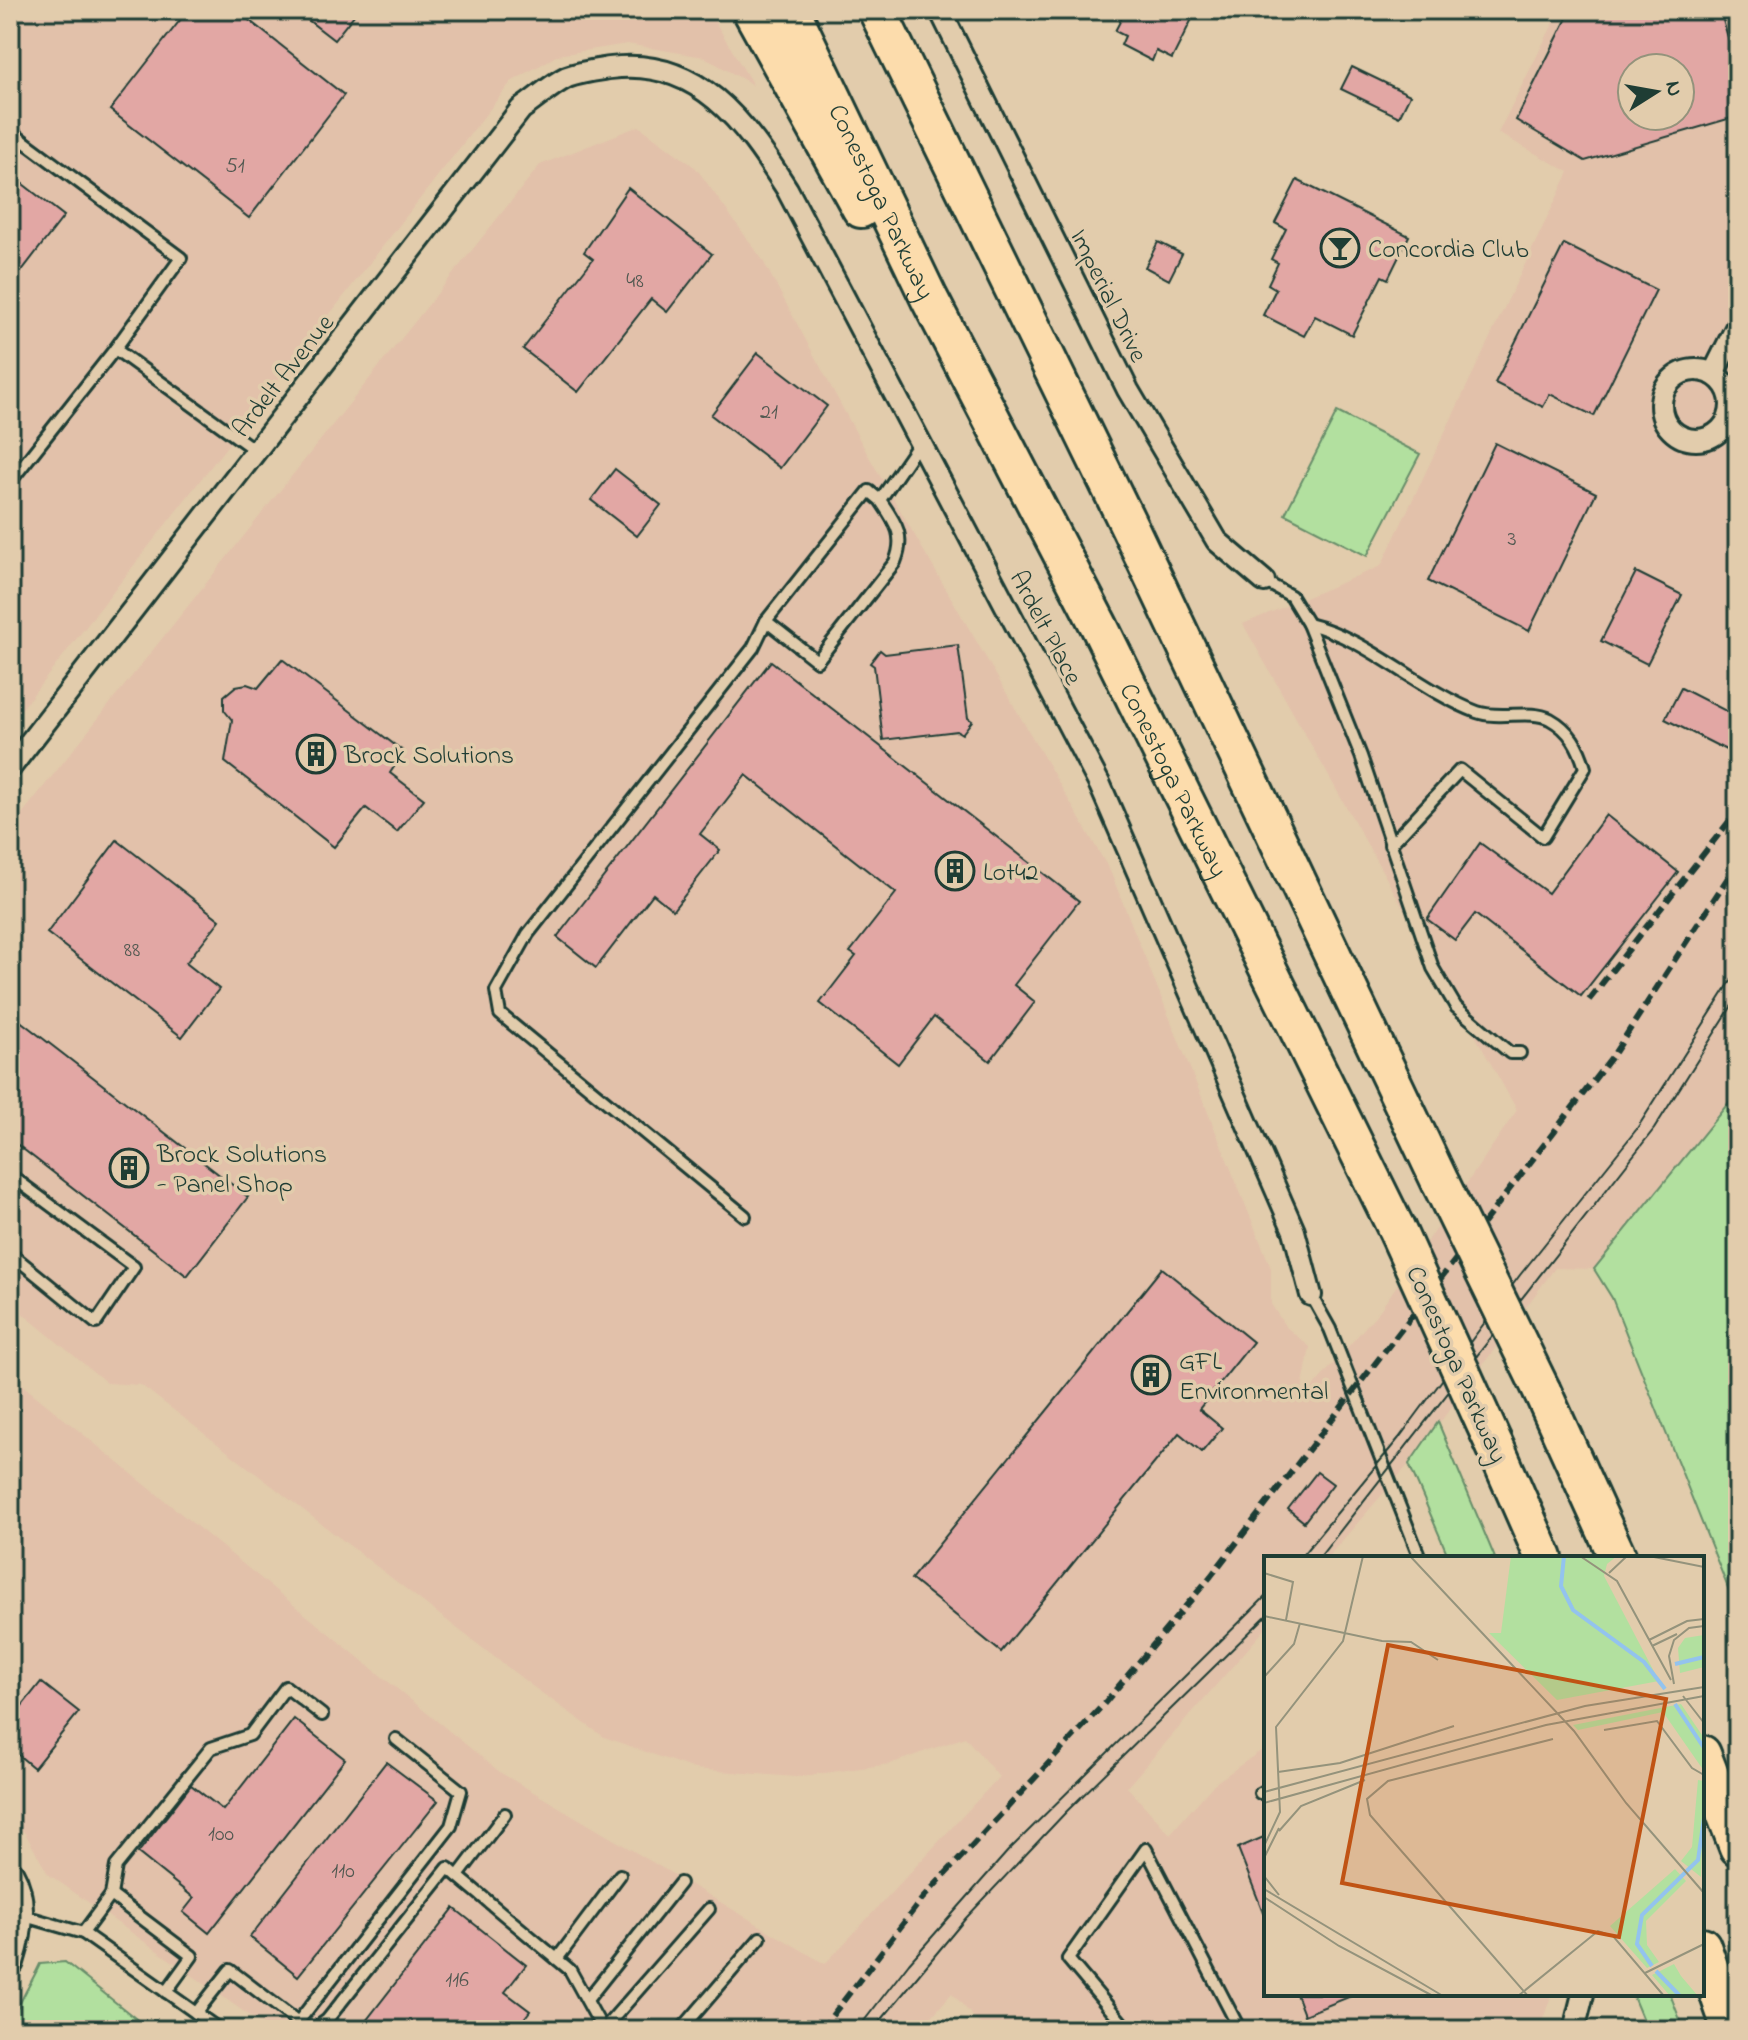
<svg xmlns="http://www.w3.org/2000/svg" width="1748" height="2040" viewBox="0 0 1748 2040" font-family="'Indie Flower',sans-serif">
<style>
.built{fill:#e2c1aa;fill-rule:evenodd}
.green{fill:#b2e09f;stroke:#688e6a;stroke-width:2}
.building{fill:#e2a7a4;stroke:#1f3d34;stroke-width:2;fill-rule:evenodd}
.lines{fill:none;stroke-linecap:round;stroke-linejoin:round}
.service-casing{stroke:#1f3d34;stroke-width:16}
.minor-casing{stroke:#1f3d34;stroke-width:26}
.tertiary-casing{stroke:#1f3d34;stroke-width:32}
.motorway-casing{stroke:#1f3d34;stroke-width:42}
.service{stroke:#e2ccac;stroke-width:10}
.minor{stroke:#e2ccac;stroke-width:20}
.tertiary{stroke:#e2ccac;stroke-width:26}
.motorway{stroke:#fcdcac;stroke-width:36}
.tram{stroke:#1f3d34;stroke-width:2}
.rail{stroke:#1f3d34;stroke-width:6;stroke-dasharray:12 6;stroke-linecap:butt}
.motorway-bridge-casing{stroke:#1f3d34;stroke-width:42;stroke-linecap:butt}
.motorway-bridge{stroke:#fcdcac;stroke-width:36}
.labels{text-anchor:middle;stroke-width:7;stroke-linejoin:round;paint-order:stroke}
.number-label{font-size:22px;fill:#505850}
.street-label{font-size:26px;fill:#1f3d34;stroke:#e2ccac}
.poi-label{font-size:26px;fill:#1f3d34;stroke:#e2ccac;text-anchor:start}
.inset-river{fill:none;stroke:#93c3ee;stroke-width:4}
.inset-road{fill:none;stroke:#94937c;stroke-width:2}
.view{fill:#c05314;fill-opacity:0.15;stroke:#c05314;stroke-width:4}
.inset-edge{fill:none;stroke:#1f3d34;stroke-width:4}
</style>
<rect width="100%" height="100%" fill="#e2ccac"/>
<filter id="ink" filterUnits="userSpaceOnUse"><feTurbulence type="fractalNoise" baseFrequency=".0125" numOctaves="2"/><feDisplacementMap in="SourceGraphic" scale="16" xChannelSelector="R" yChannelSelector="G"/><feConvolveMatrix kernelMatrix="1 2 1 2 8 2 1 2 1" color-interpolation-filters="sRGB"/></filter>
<g filter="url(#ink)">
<g class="built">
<path d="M10,10H708L753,85L704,57L627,44L558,55L511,82L10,724Z"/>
<path d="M1560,10H1738V1091L1594,1269L1555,1268L1409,1464L1327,1558H1266V1628L1127,1787L1170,1834L1214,1784L1266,1747V1994H1552L1539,2030H985L952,1993L920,2030H270L48,1874L25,1833L10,1821V1375L501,1773L825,1964L999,1777L965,1737L890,1764L796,1777L694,1769L604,1737L532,1686L141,1385L107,1383L10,1303V829L540,165L639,126L696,168L762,259L868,455L1110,871L1271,1268V1304L1285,1326L1310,1347L1300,1402L1380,1310L1517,1110L1243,624L1381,566L1569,172L1498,133ZM1632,68H1680V116H1632Z"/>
</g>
<g class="green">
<path d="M1337,412L1420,454L1367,556L1285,514Z"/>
<path d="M1738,1091V1613L1612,1298L1594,1269Z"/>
<path d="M1438,1422L1495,1558H1449L1409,1464Z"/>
<path d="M65,1962L150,2030H10C10,2017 33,1980 40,1964Z"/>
<path d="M1632,1994H1670L1684,2030H1647Z"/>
</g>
<g class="building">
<path d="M188,10H236L344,95L249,218L110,110Z"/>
<path d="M295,10H358L334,40Z"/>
<path d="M1126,10H1185L1194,15L1172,59L1156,51L1152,61L1121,45L1125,36L1115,31Z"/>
<path d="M1571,10H1720L1738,72V116L1585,161L1516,120ZM1632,68H1680V116H1632Z"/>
<path d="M1352,67L1410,95L1399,117L1341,89Z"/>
<path d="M10,174L64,216L10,286Z"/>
<path d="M1297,180L1409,236L1388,279L1382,276L1352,335L1315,316L1304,336L1263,315L1276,289L1268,284L1278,263L1271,259L1286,229L1275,223Z"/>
<path d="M628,188L712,254L667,312L651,299L578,392L523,349L593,259L584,252Z"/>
<path d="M1158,242L1182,254L1169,280L1145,267Z"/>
<path d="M1564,244L1656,290L1594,416L1550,394L1543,407L1495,383Z"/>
<path d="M758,353L827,406L780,468L711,415Z"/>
<path d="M1495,443L1596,493L1529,631L1428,581Z"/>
<path d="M615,469L661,505L637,536L591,500Z"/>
<path d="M1636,572L1682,595L1647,664L1601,641Z"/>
<path d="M958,645L968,718L972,721L962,734L957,731L883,740L874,666L870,663L880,650L885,654Z"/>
<path d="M282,659L404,752L390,773L424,799L397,832L366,808L334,847L225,762L232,720L224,710V696L236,686L247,684L258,688Z"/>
<path d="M771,661L1079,901L1014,985L1035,1002L990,1061L934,1017L898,1064L820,1003L856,956L850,952L896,893L746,775L700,834L720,850L673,910L653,894L596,968L557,937Z"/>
<path d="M1681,688L1738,717V756L1665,719Z"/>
<path d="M1606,815L1678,872L1581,996L1475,914L1455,940L1427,919L1480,843L1548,893Z"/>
<path d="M117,840L220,920L186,963L219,989L182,1037L47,933Z"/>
<path d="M10,1013L248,1197L187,1276L10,1139Z"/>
<path d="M1162,1268L1253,1342L1199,1409L1222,1428L1202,1452L1179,1433L1001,1652L911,1579Z"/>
<path d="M1317,1472L1333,1484L1304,1522L1288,1509Z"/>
<path d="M41,1682L79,1712L34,1768L10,1748V1721Z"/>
<path d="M294,1719L345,1759L209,1933L183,1912L194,1898L138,1853L191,1785L223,1810Z"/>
<path d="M386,1762L438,1801L298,1976L250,1937Z"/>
<path d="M1266,1836V1917H1265L1238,1848Z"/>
<path d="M454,1908L526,1965L505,1992L530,2011L515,2030H359Z"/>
<path d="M1296,1994H1353L1354,1995L1304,2015Z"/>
</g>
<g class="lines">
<g class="service-casing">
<g id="service">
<path d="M10,131L181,258L115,349L10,482"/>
<path d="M115,349L256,451"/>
<path d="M1731,401L1738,398"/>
<path d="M1728,420L1738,422"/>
<path d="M880,500C895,522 906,535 895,562L817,661L766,621L869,491L880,500L920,442"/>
<path d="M1264,581L1291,596L1308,624L1361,756L1433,968L1456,1007L1510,1053H1520"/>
<path d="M1308,624C1367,638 1419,690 1477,712C1499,720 1530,709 1550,719C1570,730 1579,747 1585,768L1543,837L1460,770L1390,845"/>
<path d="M10,1175L134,1267L96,1323L10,1253"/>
<path d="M745,1216L500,1014L496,991L528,934L753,648L766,621"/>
<path d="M1311,1295L1330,1329L1420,1558"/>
<path d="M1260,1793L1266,1791"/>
<path d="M458,1876L505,1814"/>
<path d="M111,1895L192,1956L166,1992"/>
<path d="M21,1915L83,1933L220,2030"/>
<path d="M83,1933L111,1895L116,1866L211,1748L250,1735L286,1687L322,1715"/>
<path d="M557,1959L620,1875"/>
<path d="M587,2000L680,1883"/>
<path d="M196,2013L230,1970L298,2022V2030"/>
<path d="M298,2022L451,1826L461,1791L396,1739"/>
<path d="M313,2030L327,2020L448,1868L570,1970L603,2030"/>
<path d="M603,2030L709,1909"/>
<path d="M681,2030L760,1938"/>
<path d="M1128,2030L1068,1959L1146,1849L1240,2030"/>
</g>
</g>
<g class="minor-casing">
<g id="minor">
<path d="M940,10L1128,390L1217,541L1264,581"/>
<circle cx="1696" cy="405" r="35"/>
<path d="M1713,374L1738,324"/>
<path d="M10,768L521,109C536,99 551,85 567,77C580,72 597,70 610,68C698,56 745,123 787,189L1100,785L1294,1231L1311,1295"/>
<path d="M1574,2030L1583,1994"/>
</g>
</g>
<g class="tertiary-casing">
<path id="tertiary" d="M10,1874C25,1900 19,1934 10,1962"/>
</g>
<g class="motorway-casing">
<g id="motorway">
<path d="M751,10L861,209"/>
<path id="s1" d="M791,10L929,298L1099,626L1396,1228"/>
<path d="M877,10L1130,528L1441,1184"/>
<path d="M1542,1391L1618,1558"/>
<path d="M1494,1444L1544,1558"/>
<path d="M1702,1754L1738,1847"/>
<path d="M1702,1946L1731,2030"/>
</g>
</g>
<use href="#service" class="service"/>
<use href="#minor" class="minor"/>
<use href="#tertiary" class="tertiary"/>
<use href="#motorway" class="motorway"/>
<g class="tram">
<path d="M1300,1558L1399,1438L1520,1275L1636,1130L1738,970"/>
<path d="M1319,1558L1654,1129L1738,996"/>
<path d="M857,2030L909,1963L1008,1851L1266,1596"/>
<path d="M873,2030L966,1918L1067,1811L1266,1616"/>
</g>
<g class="rail">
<path d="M1589,1000L1738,810"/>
<path d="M821,2030L922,1899L1102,1706L1211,1576L1614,1054L1738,862"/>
</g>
<g class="motorway-bridge-casing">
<g id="motorway-bridge">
<path d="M1441,1184L1542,1391"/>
<path d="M1396,1228L1494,1444"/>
</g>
</g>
<use href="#motorway-bridge" class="motorway-bridge"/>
</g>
</g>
<defs>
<g id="bar-ring" transform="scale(2)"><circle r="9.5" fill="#e2ccac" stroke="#1f3d34" stroke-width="1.5"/><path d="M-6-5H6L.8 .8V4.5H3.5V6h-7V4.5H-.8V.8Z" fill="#1f3d34"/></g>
<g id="building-ring" transform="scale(2)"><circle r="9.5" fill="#e2ccac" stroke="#1f3d34" stroke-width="1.5"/><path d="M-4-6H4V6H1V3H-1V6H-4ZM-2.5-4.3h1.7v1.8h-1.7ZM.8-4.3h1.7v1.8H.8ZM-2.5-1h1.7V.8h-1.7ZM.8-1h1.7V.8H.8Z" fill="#1f3d34"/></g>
</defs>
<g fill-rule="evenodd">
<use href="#bar-ring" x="1340" y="248"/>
<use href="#building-ring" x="316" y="754"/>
<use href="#building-ring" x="955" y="871"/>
<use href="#building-ring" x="129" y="1168"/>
<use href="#building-ring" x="1151" y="1375"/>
</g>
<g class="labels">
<g class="number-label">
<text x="235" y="172">51</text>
<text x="635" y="287">48</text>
<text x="769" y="418">21</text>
<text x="1512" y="545">3</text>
<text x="132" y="956">88</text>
<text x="221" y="1840">100</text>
<text x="343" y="1877">110</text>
<text x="457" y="1986">116</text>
</g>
<g class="street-label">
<text dy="9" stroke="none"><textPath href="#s1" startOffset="212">Conestoga Parkway</textPath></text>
<text transform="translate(1110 295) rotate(64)" y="9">Imperial Drive</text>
<text transform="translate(282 375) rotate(-52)" y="9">Ardelt Avenue</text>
<text transform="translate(1047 627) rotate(62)" y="9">Ardelt Place</text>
<text dy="9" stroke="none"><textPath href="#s1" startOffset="860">Conestoga Parkway</textPath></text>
<text transform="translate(1458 1364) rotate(66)" y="9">Conestoga Parkway</text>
</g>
<g class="poi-label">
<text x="1368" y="257">Concordia Club</text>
<text x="344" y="763">Brock Solutions</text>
<text x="983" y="880">Lot42</text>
<text x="157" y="1162">Brock Solutions<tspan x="157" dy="30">- Panel Shop</tspan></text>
<text x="1179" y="1369">GFL<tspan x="1179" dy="30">Environmental</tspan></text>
</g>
</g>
<g transform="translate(1264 1556)">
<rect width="440" height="440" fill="#e2ccac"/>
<path d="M247,0H353L343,8L340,20L395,125L293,144L225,77H237ZM440,79V111L416,117L414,92L421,82ZM417,148L440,182V215L399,156L314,174L309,169ZM434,224L440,225L437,321L417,305L428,291ZM411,313L422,325L382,365L383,389L395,406L383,412L346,370ZM410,408L417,420L434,440H406L388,419Z" fill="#b2e09f"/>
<path class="inset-river" d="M300,0L297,30L309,54L380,106L401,133M411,108L440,101M411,148L440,192M388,410L373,388L378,359L434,304L440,262M392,415L416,440"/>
<path class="inset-road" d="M146,0L310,175L362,247L440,337M316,0L353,25L407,124M385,0L440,11M0,17L29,26L22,64M345,17L363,0M0,60L118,85L147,86L174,104M385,84L423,65L440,63M388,90L413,78M0,121L30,88L36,67M410,128L405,100L410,84L425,72L440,70M419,140L440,167M340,174L393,165L428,212L440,219M14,216L76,207L190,170M0,236L321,150L440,131M0,247L282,169L440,140M15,275L37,250L101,224M0,290L16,256L12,171L79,85L99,0M0,302L15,272M0,320L15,339M0,333L179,440M0,341L75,390L169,440M381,417L440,388M254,440L334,375L349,380L400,440M264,440L106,259L103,243L124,225L289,183"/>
<path class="view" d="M124,89L402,143L355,381L78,327Z"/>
<rect width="440" height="440" class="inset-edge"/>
</g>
<rect width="1748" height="2040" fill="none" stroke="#e2ccac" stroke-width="40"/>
<rect x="20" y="20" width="1708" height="2000" fill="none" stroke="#1f3d34" stroke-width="3" filter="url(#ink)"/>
<g transform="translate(1656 92) rotate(79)"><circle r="38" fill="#e2ccac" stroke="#94937c" stroke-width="2"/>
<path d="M0-6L14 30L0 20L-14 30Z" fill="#1f3d34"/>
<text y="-12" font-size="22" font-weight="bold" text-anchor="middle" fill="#1f3d34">N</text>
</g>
</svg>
